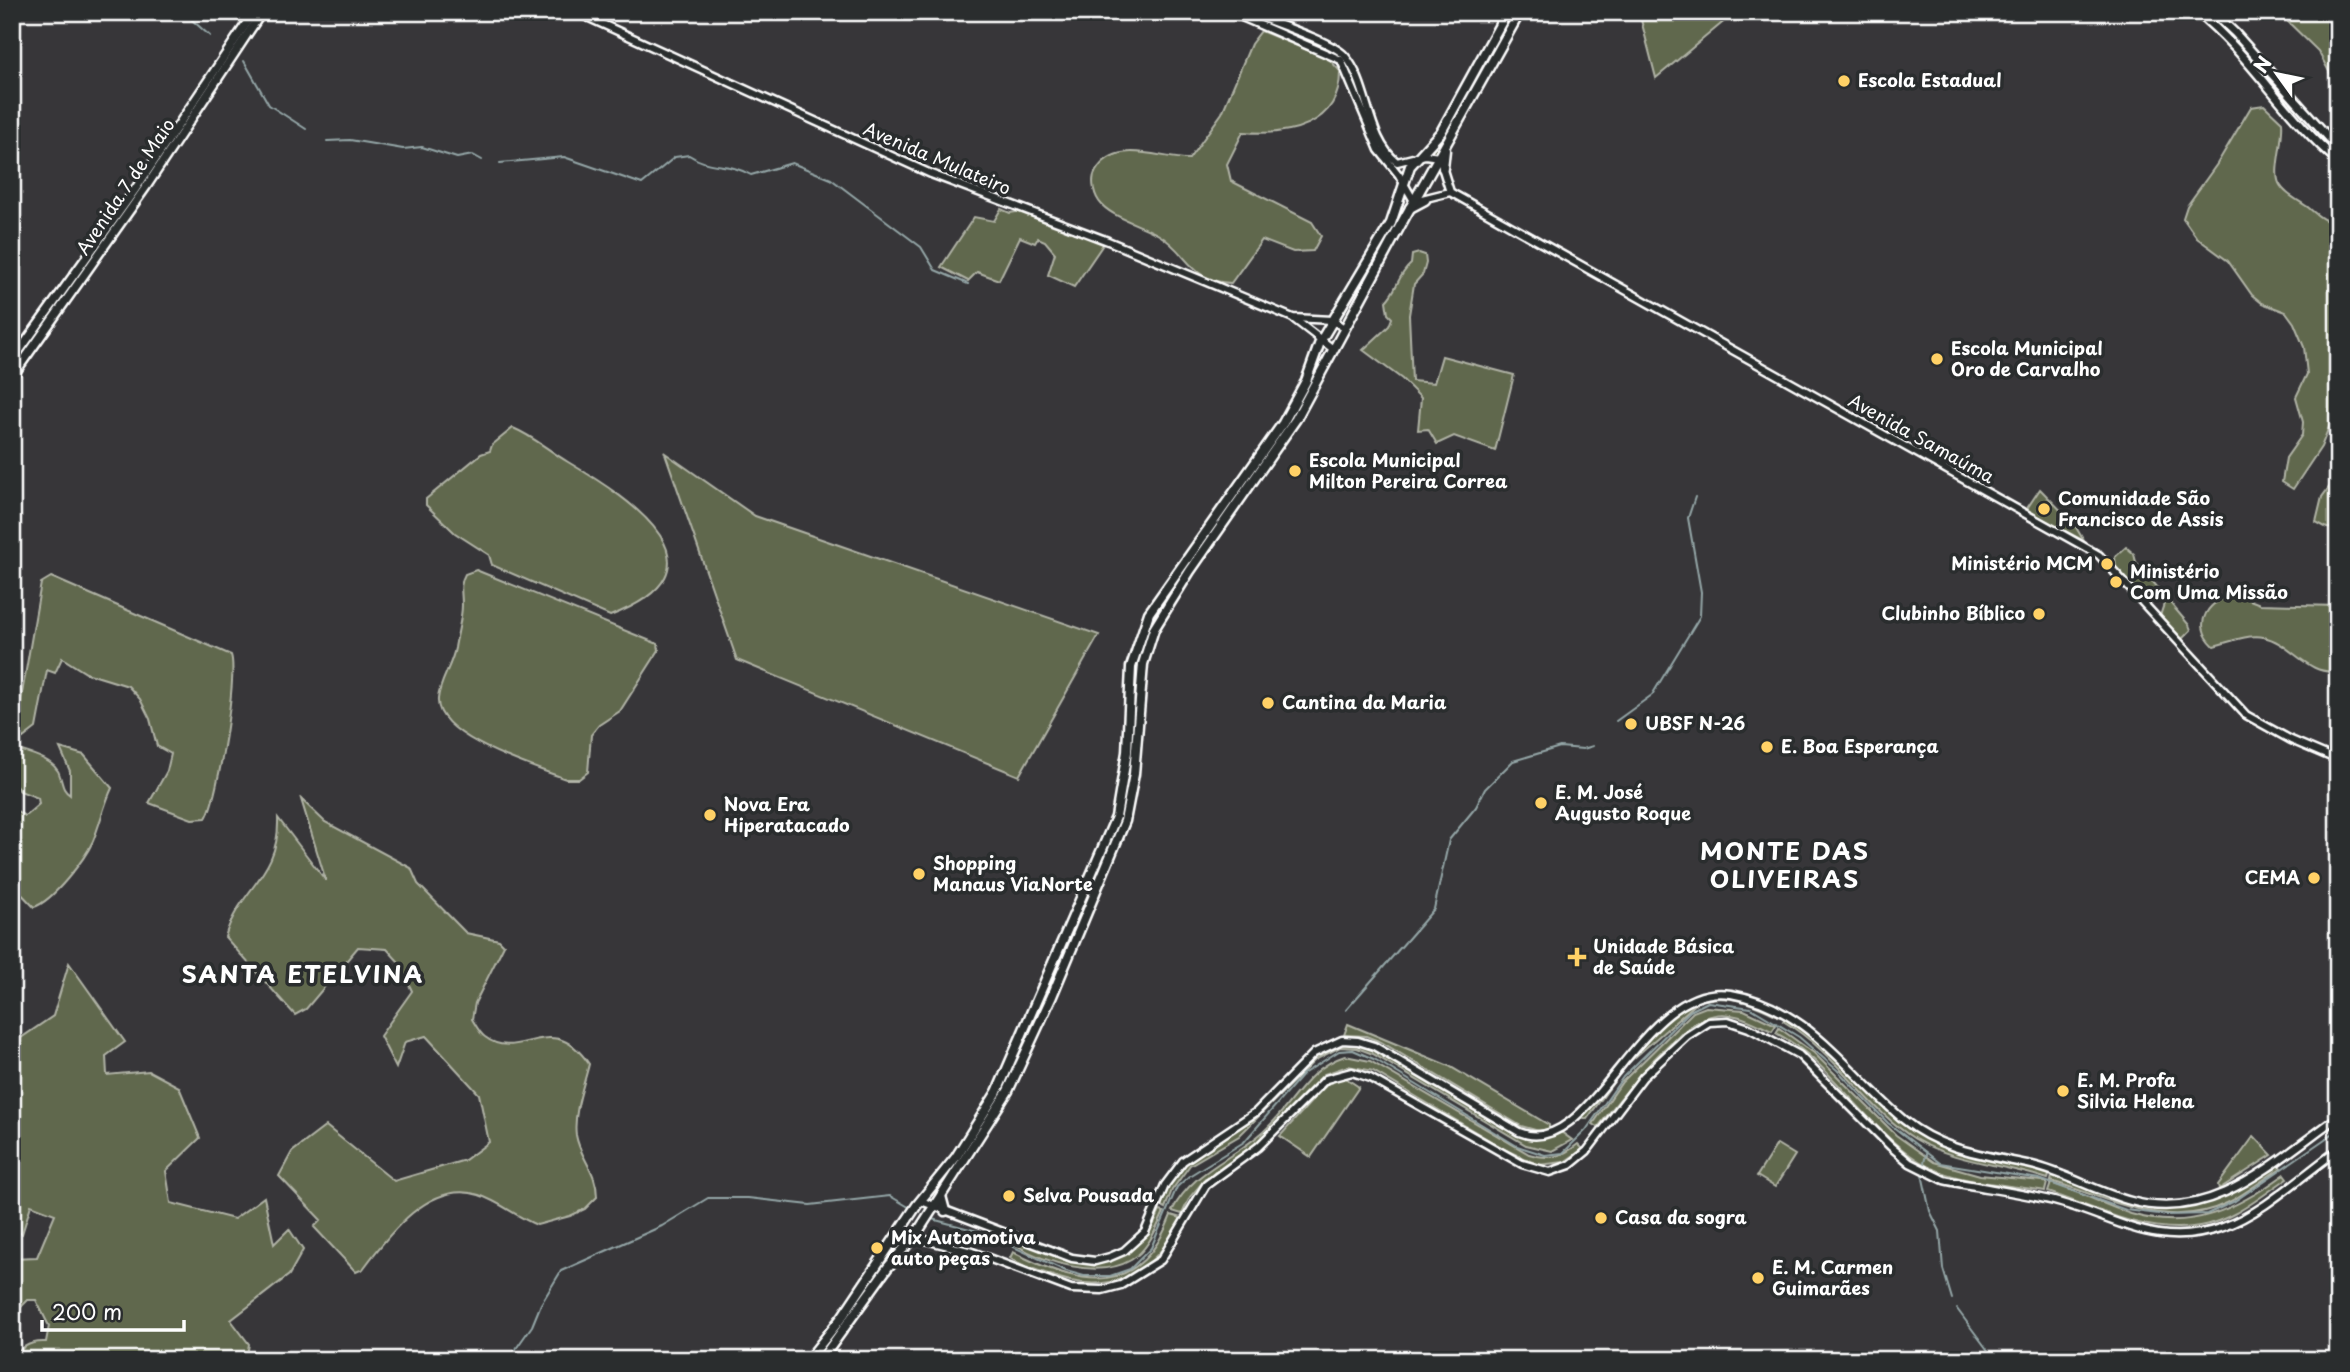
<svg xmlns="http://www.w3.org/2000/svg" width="2350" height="1372" viewBox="0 0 2350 1372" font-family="'Playpen Sans',sans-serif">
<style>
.green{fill:#61674d;stroke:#b0b3a6;stroke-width:2}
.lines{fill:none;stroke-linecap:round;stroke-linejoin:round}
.stream{stroke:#94a6a7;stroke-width:2}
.tertiary-casing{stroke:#fff;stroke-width:11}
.secondary-casing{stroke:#fff;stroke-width:12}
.primary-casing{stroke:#fff;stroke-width:13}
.tertiary{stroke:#2a2d2e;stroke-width:6}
.secondary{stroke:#2a2d2e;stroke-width:7}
.primary{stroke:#2a2d2e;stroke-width:8}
.poi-dot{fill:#ffd166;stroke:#2a2d2e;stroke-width:2.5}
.labels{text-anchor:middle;stroke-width:7;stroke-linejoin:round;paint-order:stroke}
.poi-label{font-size:18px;font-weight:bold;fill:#fff;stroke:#2a2d2e;text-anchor:start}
.street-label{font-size:18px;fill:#fff;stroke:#2a2d2e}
.district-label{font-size:24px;font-weight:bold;letter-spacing:2px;fill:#fff;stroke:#2a2d2e}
</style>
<rect width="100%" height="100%" fill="#373639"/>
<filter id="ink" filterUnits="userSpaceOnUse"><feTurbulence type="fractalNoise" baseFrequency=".0143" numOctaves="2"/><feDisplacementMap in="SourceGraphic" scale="14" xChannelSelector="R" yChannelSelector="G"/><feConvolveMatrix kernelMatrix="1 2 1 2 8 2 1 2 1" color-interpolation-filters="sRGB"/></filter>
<g filter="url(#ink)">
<g class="green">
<path d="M1510,12L1514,14L1437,154L1427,151L1442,136Z"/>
<path d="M1639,12H1724L1727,19L1656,78Z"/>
<path d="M2278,12H2338V88L2318,51Z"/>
<path d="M1261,31L1329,59L1340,71C1341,126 1288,136 1243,132L1227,164L1231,181L1312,222L1321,236L1313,251L1293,252L1262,240L1231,283C1190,282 1188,252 1159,235C1142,225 1116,219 1102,205C1094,197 1090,180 1096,171C1116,137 1159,159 1189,159L1222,113L1251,44Z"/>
<path d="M2264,105L2282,122C2284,140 2273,170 2279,183C2284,194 2300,201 2309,208C2317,215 2327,224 2338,222V404L2321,447L2293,489L2282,482L2286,458L2302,435L2303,422L2296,397L2307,374L2304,347L2294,323L2286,312L2262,303L2252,295L2228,261L2197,238L2183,218L2187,206L2217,164L2251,107Z"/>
<path d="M1001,209L1010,213L1022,211L1104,243L1074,287L1048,275L1055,253L1045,241L1038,238L1035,243L1020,237L999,280L977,272L968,281L941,267L974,217L994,221Z"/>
<path d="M1419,253L1425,255L1426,263L1423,274L1414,284L1409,315L1412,381L1434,383L1442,356L1514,375L1495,451L1454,436L1437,444L1428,429L1418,430L1421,398L1402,379L1363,350L1389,326L1392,318L1388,314L1386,301C1398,289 1397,276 1411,264L1412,255Z"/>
<path d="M513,428C533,436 549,451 568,462C632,500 735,568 610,616L492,565L489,555L455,533L426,505V499L481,454L490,451L492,445Z"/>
<path d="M665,453L755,516L1099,635L1019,776L737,660Z"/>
<path d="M2338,475V529L2327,528L2316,522L2322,497Z"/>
<path d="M2040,489L2074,524L2084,541L2026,510Z"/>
<path d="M2126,547L2134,554L2136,562L2159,589L2152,594H2139L2116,569L2115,557Z"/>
<path d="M476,570L658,644L659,650L620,711L599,725L591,735L588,772L579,779H566C537,768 435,737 438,699C439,683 452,665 455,648C457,634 462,619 462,605C462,592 459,585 465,574Z"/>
<path d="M51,577L231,655C238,673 218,800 206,818L192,819L149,803L167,771L171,754L157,746L150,719L140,699L128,686L86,673L62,658L55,673L47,670L36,728L23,738L15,734L41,583Z"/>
<path d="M2237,595L2260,604L2338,606V671C2307,677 2291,642 2263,637C2246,634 2230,642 2214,646C2190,624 2209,598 2237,595Z"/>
<path d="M2166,598L2189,625L2191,630L2182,639L2160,616Z"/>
<path d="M12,748C28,753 56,759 60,776C63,785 62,789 70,795V771L60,748L84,755L112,788C104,805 100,824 93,841C85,859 53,901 34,907L12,884V868L18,850L12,839V793V808L25,816L39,804L38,798L20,791L12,782Z"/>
<path d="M301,799L325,822L411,868L418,884L466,933L499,940L504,945L475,1003L472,1019C475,1024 480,1034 485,1037C520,1064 551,1008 589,1064C584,1085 573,1113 576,1135C580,1159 597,1170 597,1197L585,1209L570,1216L537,1225C517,1217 500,1202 479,1195C430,1179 388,1235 363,1269L356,1272L314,1227L321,1220L279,1176L292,1152L326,1126L394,1181L465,1160L489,1142L479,1094L426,1036L405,1042L396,1068L380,1036L412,991L398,961L387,949L358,947L306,1009L295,1015L225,937C240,887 280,876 278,818L326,881Z"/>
<path d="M69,963L125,1042L106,1056L107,1075L149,1071L179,1087L200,1138L166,1171L171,1203L234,1219L264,1197L274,1244L289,1229L303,1250L289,1275L231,1320L249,1344L246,1360H12C20,1346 31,1341 46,1342L49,1326L36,1300H28L17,1311L20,1326L12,1328V1258L37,1257L55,1214L31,1205L22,1234L12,1230V1050L18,1040L53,1016Z"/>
<path d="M1711,994L1739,997L1782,1014L1780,1017C1753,1004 1728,992 1698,1002L1626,1065L1587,1119L1582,1117C1618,1071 1655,1017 1711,994Z"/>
<path d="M1706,1007L1744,1010L1776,1025L1772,1031C1754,1023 1735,1011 1715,1015C1678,1021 1621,1098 1598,1127L1593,1124L1622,1082L1693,1012Z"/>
<path d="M1787,1016C1825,1040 1852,1077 1887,1107C1937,1150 1988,1158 2050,1172L2048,1179C2004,1164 1956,1163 1915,1139C1866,1108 1838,1054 1783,1021Z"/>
<path d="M1348,1024L1449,1066L1549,1125V1129L1539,1131L1521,1126L1381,1042L1366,1036L1344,1035Z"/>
<path d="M1779,1028L1814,1053L1896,1135L1934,1162L1980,1175L2042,1181L2047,1183L2045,1191C2008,1184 1962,1184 1929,1167C1868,1135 1837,1065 1776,1033Z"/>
<path d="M1343,1042L1376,1049L1518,1133L1543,1139L1561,1132L1572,1140L1552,1151L1526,1145L1373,1054L1357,1048L1340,1047L1315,1060L1239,1136L1190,1165L1172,1190L1165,1208L1161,1206L1171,1181L1184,1163L1235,1129L1315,1055Z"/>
<path d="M1345,1056L1370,1061L1529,1154C1550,1160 1562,1157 1578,1144L1583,1149L1564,1162L1539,1165L1506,1150L1373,1071L1348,1066L1324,1074L1251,1148L1207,1177L1190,1197L1182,1214L1172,1211C1193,1170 1232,1160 1264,1131C1292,1106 1306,1068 1345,1056Z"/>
<path d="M1344,1077L1359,1087L1311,1157L1280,1136L1327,1084Z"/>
<path d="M2254,1136L2272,1155L2219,1189L2218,1185Z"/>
<path d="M1777,1144L1795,1155L1775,1187L1757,1176Z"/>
<path d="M2277,1162L2281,1168C2263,1179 2246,1194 2227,1203C2167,1232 2109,1198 2051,1181L2053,1172C2108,1193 2168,1222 2227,1195C2245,1186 2261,1173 2277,1162Z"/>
<path d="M2285,1174L2288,1178C2270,1190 2253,1204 2234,1214C2171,1248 2108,1212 2048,1192L2051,1183C2078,1191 2104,1205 2131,1214C2191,1232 2237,1209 2285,1174Z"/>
<path d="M1160,1211L1164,1212C1156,1229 1148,1250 1131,1260C1099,1279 1045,1263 1016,1245L1019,1240L1089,1261L1136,1245L1154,1224Z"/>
<path d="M1171,1215L1181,1218L1179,1224C1149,1279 1104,1297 1045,1273C1034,1269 1020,1265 1010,1258L1013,1252C1080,1287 1140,1299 1171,1215Z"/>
</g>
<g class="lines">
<g class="stream">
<path d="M183,12L210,36"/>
<path d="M244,61L269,105L306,129"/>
<path d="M327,141L350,140L403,149L422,147L457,158L473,155L482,160"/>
<path d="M500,163L564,157L642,184L675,157L689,155C711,170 727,161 751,175L792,163L831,179L921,247L935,270L968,284"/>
<path d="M1616,721L1652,695L1700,616L1701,592L1688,518L1695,497"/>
<path d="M1346,1010L1434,909L1449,840L1476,807L1485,789L1513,761L1560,747L1583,749L1593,746"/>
<path d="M1924,1163L1926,1154"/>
<path d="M1922,1174L1930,1211L1940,1231L1943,1269L1952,1299"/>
<path d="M928,1218L981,1232L1066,1271L1084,1276H1110L1130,1269L1151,1248L1177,1187L1189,1176L1244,1142L1303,1074L1339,1051L1353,1050L1376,1060L1517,1146L1545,1155L1563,1153L1586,1130L1623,1077L1690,1011L1708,1002L1751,1008L1799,1037L1837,1070L1888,1123L1940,1163L2039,1179L2126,1210L2167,1215L2207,1214L2235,1201L2338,1130"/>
<path d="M1957,1309L1995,1360"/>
<path d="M508,1360L532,1326L541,1304L561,1271L662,1226L708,1198H748L810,1205L890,1196L912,1209"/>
</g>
<g class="tertiary-casing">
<g id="tertiary">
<path d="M576,12L931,174L1108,241L1293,318L1332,320L1344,328"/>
<path d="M1230,12L1341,60L1379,150L1399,175L1414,201L1450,192"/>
<path d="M1247,12C1268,21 1332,41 1345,56C1370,85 1366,138 1397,162L1425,155L1439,157L1450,192L2099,555L2246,715L2291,740L2338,760"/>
<path d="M1294,319L1333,349"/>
<path d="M921,1201L1072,1258L1095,1261L1110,1257L1124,1251L1145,1232L1165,1185L1183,1161L1256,1112L1314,1053L1342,1040L1358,1041L1374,1046L1519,1132C1592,1163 1640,979 1731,994C1808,1007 1849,1074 1904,1120C1942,1151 1985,1155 2032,1165C2066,1173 2097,1192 2131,1201C2213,1224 2276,1160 2338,1117"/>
<path d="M902,1230L914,1237L972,1252L1071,1289L1102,1290L1121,1285L1161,1260L1206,1185L1258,1147L1326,1079L1352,1072L1370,1078L1522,1164L1550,1172L1570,1165L1587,1151L1643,1077L1687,1036L1709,1022L1728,1021L1749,1028L1799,1055L1890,1146L1910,1163L1944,1180C1981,1188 2018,1192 2054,1201C2116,1217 2156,1251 2223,1227C2265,1212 2302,1175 2338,1150"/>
</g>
</g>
<g class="secondary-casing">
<g id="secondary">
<path d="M2197,12C2251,55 2285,117 2338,161"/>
<path d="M2213,12L2235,33L2338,148"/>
<path d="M12,361L134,191L254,12"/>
<path d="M12,377L146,187L262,12"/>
</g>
</g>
<g class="primary-casing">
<g id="primary">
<path d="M1443,168L1445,150"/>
<path d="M1410,208L1425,200"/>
<path d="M941,1196L945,1211"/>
<path d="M808,1360L842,1317L917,1205L956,1157L997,1092L1116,817L1127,752L1131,667L1149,613L1283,423L1306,381L1320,342L1391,223L1410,166L1441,132L1507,12"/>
<path d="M821,1360L888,1267L917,1233L1008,1091L1052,996L1125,821L1134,774L1143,664L1154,629L1190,571L1296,419L1405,217L1520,12"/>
</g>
</g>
<use href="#tertiary" class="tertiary"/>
<use href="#secondary" class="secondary"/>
<use href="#primary" class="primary"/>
</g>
</g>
<g class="poi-dot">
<circle cx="1844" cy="81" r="7"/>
<circle cx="1937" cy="359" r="7"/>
<circle cx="1295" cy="471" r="7"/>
<circle cx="2044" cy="509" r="7"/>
<circle cx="2107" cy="564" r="7"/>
<circle cx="2116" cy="582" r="7"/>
<circle cx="2039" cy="614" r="7"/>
<circle cx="1268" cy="703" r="7"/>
<circle cx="1631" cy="724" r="7"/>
<circle cx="1767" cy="747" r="7"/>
<circle cx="1541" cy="803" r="7"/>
<circle cx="710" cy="815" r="7"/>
<circle cx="919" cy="874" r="7"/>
<circle cx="2314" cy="878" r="7"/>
<path d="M1573.5 946.5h7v7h7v7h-7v7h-7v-7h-7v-7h7z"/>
<circle cx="2063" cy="1091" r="7"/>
<circle cx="1009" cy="1196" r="7"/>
<circle cx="1601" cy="1218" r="7"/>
<circle cx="877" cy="1248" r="7"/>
<circle cx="1758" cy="1278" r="7"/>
</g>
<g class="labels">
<g class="poi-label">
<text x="1858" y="87">Escola Estadual</text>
<text x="1951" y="355">Escola Municipal<tspan x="1951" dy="21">Oro de Carvalho</tspan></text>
<text x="1309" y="467">Escola Municipal<tspan x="1309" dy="21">Milton Pereira Correa</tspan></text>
<text x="2058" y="505">Comunidade São<tspan x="2058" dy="21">Francisco de Assis</tspan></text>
<text x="2093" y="570" text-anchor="end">Ministério MCM</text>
<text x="2130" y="578">Ministério<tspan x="2130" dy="21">Com Uma Missão</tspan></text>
<text x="2025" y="620" text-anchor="end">Clubinho Bíblico</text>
<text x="1282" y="709">Cantina da Maria</text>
<text x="1645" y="730">UBSF N-26</text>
<text x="1781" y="753">E. Boa Esperança</text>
<text x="1555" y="799">E. M. José<tspan x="1555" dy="21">Augusto Roque</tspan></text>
<text x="724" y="811">Nova Era<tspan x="724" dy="21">Hiperatacado</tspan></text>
<text x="933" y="870">Shopping<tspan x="933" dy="21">Manaus ViaNorte</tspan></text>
<text x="2300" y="884" text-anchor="end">CEMA</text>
<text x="1593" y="953">Unidade Básica<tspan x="1593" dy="21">de Saúde</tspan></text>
<text x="2077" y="1087">E. M. Profa<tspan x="2077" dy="21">Silvia Helena</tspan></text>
<text x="1023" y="1202">Selva Pousada</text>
<text x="1615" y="1224">Casa da sogra</text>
<text x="891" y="1244">Mix Automotiva<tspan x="891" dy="21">auto peças</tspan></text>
<text x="1772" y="1274">E. M. Carmen<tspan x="1772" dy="21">Guimarães</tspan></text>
</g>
<g class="street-label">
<text transform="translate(937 159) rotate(23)" y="6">Avenida Mulateiro</text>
<text transform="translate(126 187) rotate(-56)" y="6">Avenida 7 de Maio</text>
<text transform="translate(1921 439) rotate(29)" y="6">Avenida Samaúma</text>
</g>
<g class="district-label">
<text x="1785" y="860">MONTE DAS<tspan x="1785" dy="28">OLIVEIRAS</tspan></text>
<text x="303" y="983">SANTA ETELVINA</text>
</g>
</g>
<rect width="2350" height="1372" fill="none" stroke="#2a2d2e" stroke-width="42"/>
<rect x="21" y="21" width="2308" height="1330" fill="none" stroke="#fff" stroke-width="2.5" filter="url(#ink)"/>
<g transform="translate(2277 74) rotate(303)" stroke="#2a2d2e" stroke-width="5" paint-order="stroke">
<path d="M0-5L12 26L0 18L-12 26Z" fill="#ffffff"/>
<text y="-10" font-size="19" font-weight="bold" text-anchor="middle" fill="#ffffff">N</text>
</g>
<path d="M42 1320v10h142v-10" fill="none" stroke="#ffffff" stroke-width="3.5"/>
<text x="52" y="1320" font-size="21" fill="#ffffff" stroke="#2a2d2e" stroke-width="5" paint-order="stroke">200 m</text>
</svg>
